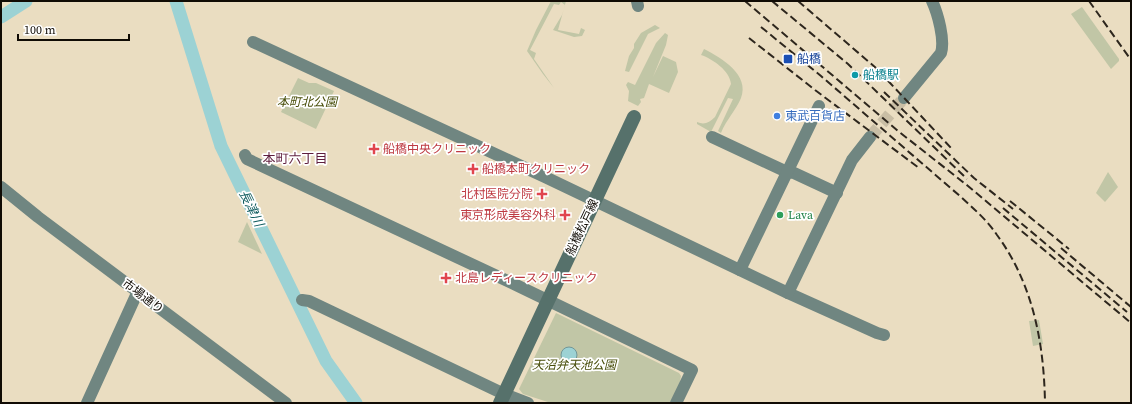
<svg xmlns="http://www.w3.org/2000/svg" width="1132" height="404" viewBox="0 0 1132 404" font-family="'Source Serif 4','Noto Sans JP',serif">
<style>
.green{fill:#c1c6a6}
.water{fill:#9cd2d4;stroke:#729696}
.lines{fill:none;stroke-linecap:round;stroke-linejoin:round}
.stream{stroke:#729696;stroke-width:2}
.river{stroke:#9cd2d4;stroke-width:13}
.secondary-tunnel{stroke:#c9bea5;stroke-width:12;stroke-dasharray:12 6;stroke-linecap:butt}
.secondary{stroke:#708681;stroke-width:12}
.primary{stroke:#56716b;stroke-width:14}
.rail{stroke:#2d261d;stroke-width:2;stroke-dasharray:8 4;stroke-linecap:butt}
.transit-dot{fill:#1a4fb4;stroke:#fff;stroke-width:1.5}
.culture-dot{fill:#0f9aa8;stroke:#fff;stroke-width:1.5}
.shop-dot{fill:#3f7fe0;stroke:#fff;stroke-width:1.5}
.health-dot{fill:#e0444e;stroke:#fff;stroke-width:1.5}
.leisure-dot{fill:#2e9e5b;stroke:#fff;stroke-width:1.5}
.labels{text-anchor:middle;stroke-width:3.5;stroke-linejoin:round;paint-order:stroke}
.transit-label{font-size:12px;fill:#164399;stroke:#fff;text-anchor:start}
.culture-label{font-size:12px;fill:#0d838f;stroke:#fff;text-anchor:start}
.park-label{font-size:12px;font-style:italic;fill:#464c07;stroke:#fff}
.shop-label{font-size:12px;fill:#366cbe;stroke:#fff;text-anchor:start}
.health-label{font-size:12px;fill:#be3a42;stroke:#fff;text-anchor:start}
.leisure-label{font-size:12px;fill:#27864d;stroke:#fff;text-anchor:start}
.street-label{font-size:12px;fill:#100b04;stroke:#fff}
.neighbourhood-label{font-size:13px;fill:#5e1d3d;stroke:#fff}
.water-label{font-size:13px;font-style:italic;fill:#135e61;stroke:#fff}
</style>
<rect width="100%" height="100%" fill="#eaddc1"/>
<g class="green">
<path d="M551,1H566L558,30L579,34L581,28L585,30L582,36L574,37L553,30L562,15L565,5L561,2L559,5L554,4L530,50L536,53L534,59L554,88L543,74L527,51L536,30Z"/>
<path d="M1082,7L1119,59V61L1111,69L1071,14Z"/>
<path d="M655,25L660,28L648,34L629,72L625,71L629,56L634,48V44L641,33Z"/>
<path d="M665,33L668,35L666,45L653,77L663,56L676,62L678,72L669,93L649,84L644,98L640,99L641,102L638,106L628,101L629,91L626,85L628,82L635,85L656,43Z"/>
<path d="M704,49C722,58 750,75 741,98C736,110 726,120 721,133L718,131L733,99L728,98L711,132L697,124V122C704,125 709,123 715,117L731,84C730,71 713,59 701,55Z"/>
<path d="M298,78L309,83H316L334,91L316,129L281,112Z"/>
<path d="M1108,172L1118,187L1105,202L1096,193Z"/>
<path d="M247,222L262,254L238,242Z"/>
<path d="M556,313L679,373L681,376L680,382L670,403H551L523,394L519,389Z"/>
<path d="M1039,320L1043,344L1033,346L1029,321Z"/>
</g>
<circle class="water" cx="569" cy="355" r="8"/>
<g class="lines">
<path class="stream" d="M577,359L590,366"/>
<g class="river">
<path d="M176,1L221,146L326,361L356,403"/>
<path d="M1,17L26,1"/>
</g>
<path class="secondary-tunnel" d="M870,137L904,98"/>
<g class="secondary">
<path d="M637,1L638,6"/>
<path d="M253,42L545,177L788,293L877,333L884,335"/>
<path d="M904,98L941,53C945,40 938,14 932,1"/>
<path d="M712,137L787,172L794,173L837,193"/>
<path d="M245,155L247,159L514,284L692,370L676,403"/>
<path d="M1,187L38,217L286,403"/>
<path d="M740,270L819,106"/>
<path d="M788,293L852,160L870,137"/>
<path d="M302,300L309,301L504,394L528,403"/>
<path d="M87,403L138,291"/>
</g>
<path class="primary" d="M500,403L634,117"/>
<g class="rail">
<path d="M745,1L898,131L968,186L1131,323"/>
<path d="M772,1L848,64L967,179"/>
<path d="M798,1L876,68L952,149"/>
<path d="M1089,1L1131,60"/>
<path d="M761,27L821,76L961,197C974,209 987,220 997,235C1033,284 1044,343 1045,403"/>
<path d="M749,38L815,90L919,168"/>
<path d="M884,92L974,178L1013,209"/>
<path d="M1010,201L1069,249"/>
<path d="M1003,208L1127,312"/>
<path d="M1061,248L1131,307"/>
</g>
</g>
<rect class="transit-dot" x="783" y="54" width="10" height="10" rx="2"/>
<circle class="culture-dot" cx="855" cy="75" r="4"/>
<circle class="shop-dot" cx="777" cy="116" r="4"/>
<g class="health-dot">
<path d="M372 143h4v4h4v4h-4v4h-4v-4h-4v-4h4z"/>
<path d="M471 163h4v4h4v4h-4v4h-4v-4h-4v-4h4z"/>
<path d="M540 188h4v4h4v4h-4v4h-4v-4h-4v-4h4z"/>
<path d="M563 209h4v4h4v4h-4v4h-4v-4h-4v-4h4z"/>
<path d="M444 272h4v4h4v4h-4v4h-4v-4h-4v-4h4z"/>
</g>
<circle class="leisure-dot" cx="780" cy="215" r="4"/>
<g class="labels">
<g class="transit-label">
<text x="797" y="63">船橋</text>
</g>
<g class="culture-label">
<text x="863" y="79">船橋駅</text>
</g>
<g class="park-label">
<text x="307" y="106">本町北公園</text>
<text x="574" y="369">天沼弁天池公園</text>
</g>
<g class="shop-label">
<text x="785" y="120">東武百貨店</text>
</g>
<g class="health-label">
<text x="383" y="153">船橋中央クリニック</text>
<text x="482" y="173">船橋本町クリニック</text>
<text x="533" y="198" text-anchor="end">北村医院分院</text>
<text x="556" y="219" text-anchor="end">東京形成美容外科</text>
<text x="455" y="282">北島レディースクリニック</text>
</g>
<g class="leisure-label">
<text x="788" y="219">Lava</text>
</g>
<g class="street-label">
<text transform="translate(582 227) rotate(-65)" y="4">船橋松戸線</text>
<text transform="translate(143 296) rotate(37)" y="4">市場通り</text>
</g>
<g class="neighbourhood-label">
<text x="295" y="163">本町六丁目</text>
</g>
<g class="water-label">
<text transform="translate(252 208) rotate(64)" y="5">長津川</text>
</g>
</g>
<rect width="1132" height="404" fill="none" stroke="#100b04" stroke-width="4"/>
<path d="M18 34v6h111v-6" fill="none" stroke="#100b04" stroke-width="2"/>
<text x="24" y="34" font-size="12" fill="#100b04" stroke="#ffffff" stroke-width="3" paint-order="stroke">100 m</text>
</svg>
